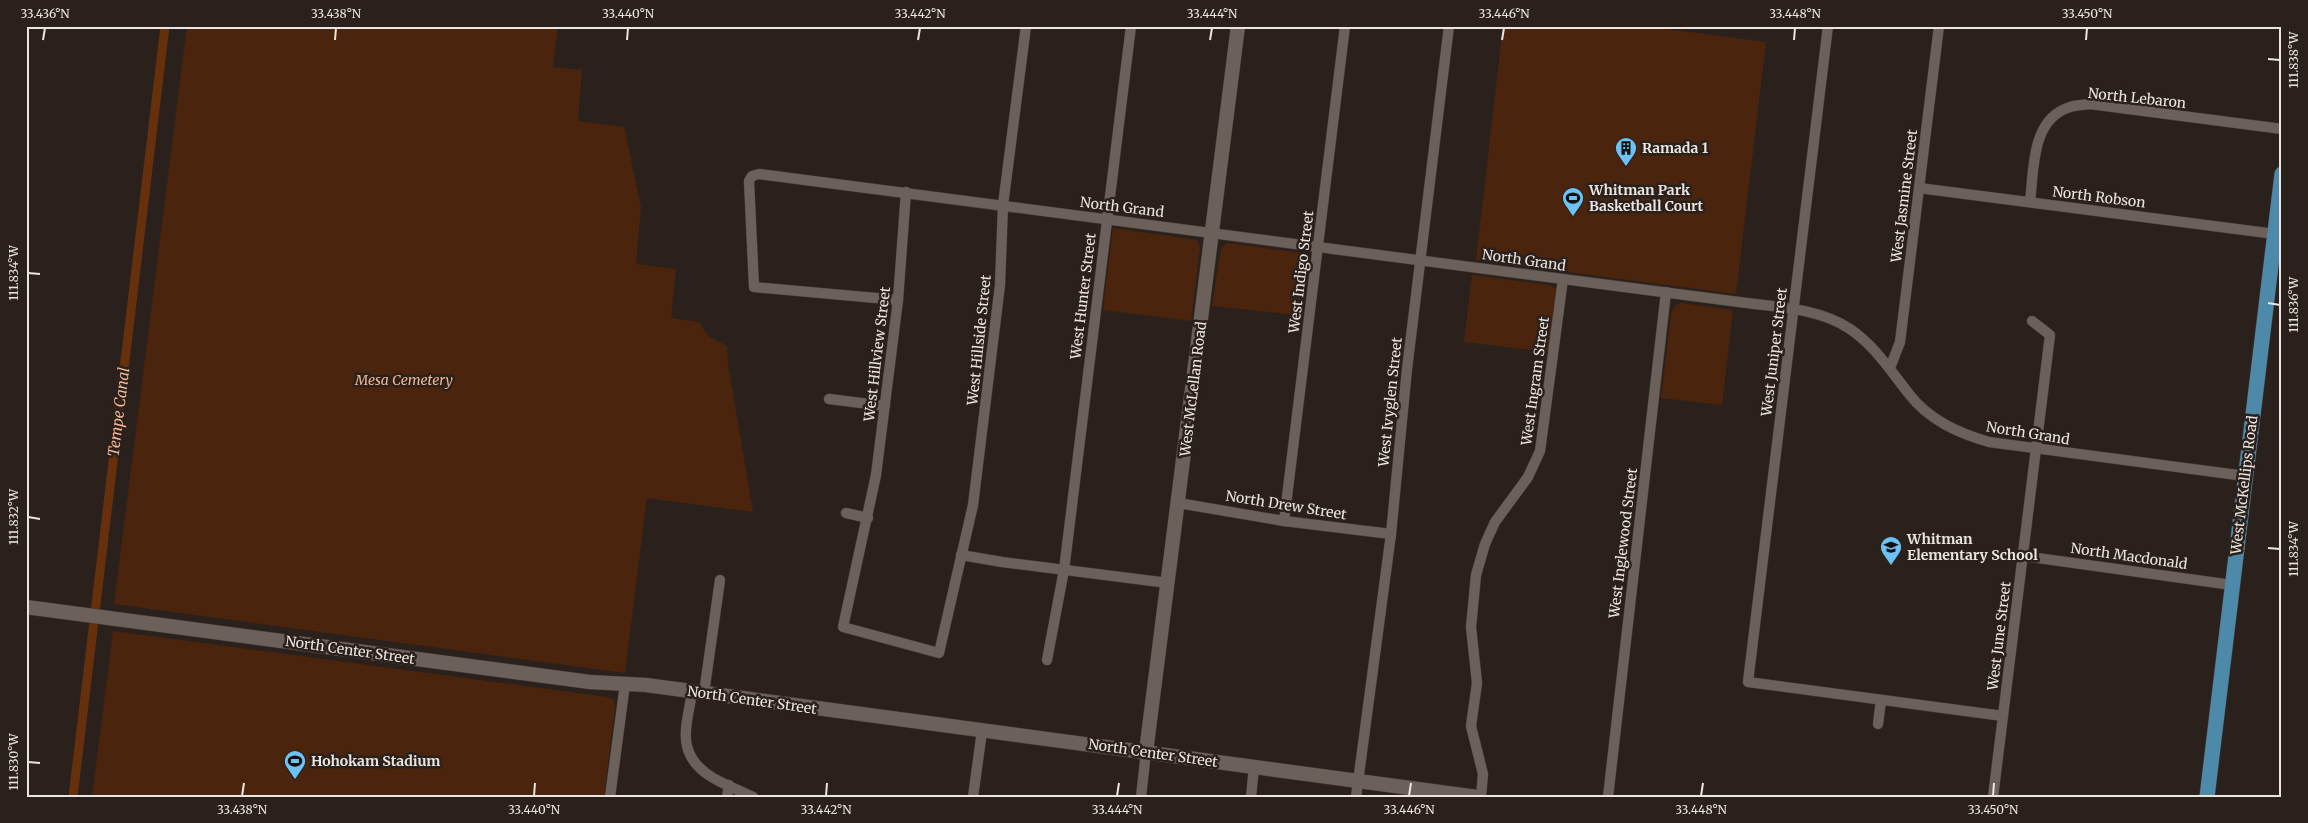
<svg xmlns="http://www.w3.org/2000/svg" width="2308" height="823" viewBox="0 0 2308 823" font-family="Merriweather,serif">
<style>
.green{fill:#4a240d}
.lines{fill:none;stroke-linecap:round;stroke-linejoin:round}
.canal{stroke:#65300b;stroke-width:9}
.street-casing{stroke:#473e3a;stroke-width:11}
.secondary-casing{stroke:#473e3a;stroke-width:15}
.primary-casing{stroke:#473e3a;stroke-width:16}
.street{stroke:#6c605a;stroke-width:10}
.secondary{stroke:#6c605a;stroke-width:14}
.primary{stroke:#4d89a9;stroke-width:15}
.ticks{fill:none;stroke:#ebe4e0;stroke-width:2}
.labels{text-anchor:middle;stroke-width:5;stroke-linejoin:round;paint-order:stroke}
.street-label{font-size:14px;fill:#ebe4e0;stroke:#2b211c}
.poi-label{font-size:14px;font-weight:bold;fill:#ebe4e0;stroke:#2b211c;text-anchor:start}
.park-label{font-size:14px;font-style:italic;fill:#f3b593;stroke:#2b211c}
.water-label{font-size:15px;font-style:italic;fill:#f5b796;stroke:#2b211c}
.neatline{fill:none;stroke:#ebe4e0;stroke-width:2}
.ticks-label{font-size:12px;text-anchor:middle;fill:#ebe4e0}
</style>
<rect width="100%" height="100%" fill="#2b211c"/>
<g class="green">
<path d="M187,26H558L553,67L582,70L578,121L624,127L641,207L636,264L676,269L671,318L699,322L708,336L727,346L728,364L753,512L647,498L625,673L114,604Z"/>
<path d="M1503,26H1645L1766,42L1736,294L1476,260Z"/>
<path d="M1113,228L1197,240L1200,247L1191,321L1103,310Z"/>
<path d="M1228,243L1310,254L1303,316L1212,306L1221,248Z"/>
<path d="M1472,275L1549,285L1557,289L1550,352L1464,342Z"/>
<path d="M1682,303L1733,310L1722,405L1661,398L1671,315C1673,308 1675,304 1682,303Z"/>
<path d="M113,631L608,697L614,700L615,706L604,797H92Z"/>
</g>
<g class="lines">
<path class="canal" d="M73,797L165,26"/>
<g class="street-casing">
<g id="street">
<path d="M1828,26L1748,682L2003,716"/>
<path d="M1919,188L2275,234"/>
<path d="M906,192L898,300L876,475L843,627L939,653L973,505L1000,285L1003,205L1026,26"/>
<path d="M2030,202C2034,169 2031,119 2070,107C2076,105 2084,105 2090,104L2282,129"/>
<path d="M898,300L754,287L749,181L752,176L759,174L1739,302C1776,307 1819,308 1850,329C1875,346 1890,370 1909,394C1929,420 1958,433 1989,442L2245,476"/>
<path d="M1890,368L1900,342L1939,26"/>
<path d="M829,399L885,406"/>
<path d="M1178,503L1284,521L1391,534"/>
<path d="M846,513L868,518"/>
<path d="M1284,521L1345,26"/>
<path d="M961,555L1002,562L1168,583"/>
<path d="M2023,556L2232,585"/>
<path d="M1047,660L1064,570L1131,26"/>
<path d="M692,692C690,708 683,730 687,746C694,776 729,785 753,797"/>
<path d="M704,693L720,580"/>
<path d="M1878,724L1881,700"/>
<path d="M610,797L625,684"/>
<path d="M727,797L729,785"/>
<path d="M973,797L982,731"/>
<path d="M1141,797L1146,752"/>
<path d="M1251,797L1254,767"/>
<path d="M1356,797L1391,534L1407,369L1449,26"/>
<path d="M1481,797L1483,774L1471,726L1477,683L1471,627L1476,575L1485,544L1495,522L1528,477L1540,451L1563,279"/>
<path d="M1608,797L1666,292"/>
<path d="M1993,797L2050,335L2032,321"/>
</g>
</g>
<g class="secondary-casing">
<g id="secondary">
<path d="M26,607L590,682L646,685L1477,797"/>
<path d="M1146,752L1238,26"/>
</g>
</g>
<g class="primary-casing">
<path id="primary" d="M2207,797L2282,174"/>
</g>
<use href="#street" class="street"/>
<use href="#secondary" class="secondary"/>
<use href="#primary" class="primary"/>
</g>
<path class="ticks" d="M43,40L45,28M335,40L336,28M627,40L628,28M918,40L920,28M1210,40L1212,28M1502,40L1504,28M1794,40L1795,28M2086,40L2087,28M2268,59L2280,60M28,273L40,274M2268,303L2280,305M28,517L40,519M2268,548L2280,549M28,762L40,763M242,796L244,783M534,796L535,783M826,796L827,783M1117,796L1119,783M1409,796L1411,783M1701,796L1703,783M1993,796L1994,783"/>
<defs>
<g id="building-pin" transform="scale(1.125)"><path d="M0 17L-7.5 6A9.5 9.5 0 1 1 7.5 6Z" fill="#6ec2f3" stroke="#2b211c"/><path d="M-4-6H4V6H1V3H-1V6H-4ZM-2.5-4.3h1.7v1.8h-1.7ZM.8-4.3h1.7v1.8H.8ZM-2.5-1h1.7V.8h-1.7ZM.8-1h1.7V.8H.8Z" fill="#111"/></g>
<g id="stadium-pin" transform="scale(1.125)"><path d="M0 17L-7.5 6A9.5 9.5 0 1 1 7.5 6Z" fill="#6ec2f3" stroke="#2b211c"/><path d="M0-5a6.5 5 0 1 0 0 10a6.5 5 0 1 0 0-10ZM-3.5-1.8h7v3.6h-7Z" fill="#111"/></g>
<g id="school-pin" transform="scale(1.125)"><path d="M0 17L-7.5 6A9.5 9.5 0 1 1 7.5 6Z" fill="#6ec2f3" stroke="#2b211c"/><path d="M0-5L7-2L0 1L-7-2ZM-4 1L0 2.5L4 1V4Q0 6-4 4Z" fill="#111"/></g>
</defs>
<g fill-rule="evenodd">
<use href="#building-pin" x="1626" y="148"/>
<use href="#stadium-pin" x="1573" y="198"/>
<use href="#school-pin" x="1891" y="547"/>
<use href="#stadium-pin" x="295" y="761"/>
</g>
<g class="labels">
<g class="street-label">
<text transform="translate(2137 98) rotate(6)" y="5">North Lebaron</text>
<text transform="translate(1904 196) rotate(-83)" y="5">West Jasmine Street</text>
<text transform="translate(2099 197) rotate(7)" y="5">North Robson</text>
<text transform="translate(1122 207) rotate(7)" y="5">North Grand</text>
<text transform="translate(1524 260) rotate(8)" y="5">North Grand</text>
<text transform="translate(1301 272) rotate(-83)" y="5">West Indigo Street</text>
<text transform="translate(1083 296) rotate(-83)" y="5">West Hunter Street</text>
<text transform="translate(979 340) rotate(-84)" y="5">West Hillside Street</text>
<text transform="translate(1774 352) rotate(-83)" y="5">West Juniper Street</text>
<text transform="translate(877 354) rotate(-83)" y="5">West Hillview Street</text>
<text transform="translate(1535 381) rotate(-82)" y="5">West Ingram Street</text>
<text transform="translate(1193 389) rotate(-83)" y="5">West McLellan Road</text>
<text transform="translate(1390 402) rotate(-84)" y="5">West Ivyglen Street</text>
<text transform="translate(2028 433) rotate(9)" y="5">North Grand</text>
<text transform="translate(2244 485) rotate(-83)" y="5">West McKellips Road</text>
<text transform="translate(1286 505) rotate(9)" y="5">North Drew Street</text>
<text transform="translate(1623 543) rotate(-83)" y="5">West Inglewood Street</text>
<text transform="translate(2129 556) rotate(8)" y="5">North Macdonald</text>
<text transform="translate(1999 636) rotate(-83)" y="5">West June Street</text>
<text transform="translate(350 650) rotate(8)" y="5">North Center Street</text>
<text transform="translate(752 700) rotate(8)" y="5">North Center Street</text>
<text transform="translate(1153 753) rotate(8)" y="5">North Center Street</text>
</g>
<g class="poi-label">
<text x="1642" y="153">Ramada 1</text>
<text x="1589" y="195">Whitman Park<tspan x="1589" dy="16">Basketball Court</tspan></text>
<text x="1907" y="544">Whitman<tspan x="1907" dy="16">Elementary School</tspan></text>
<text x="311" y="766">Hohokam Stadium</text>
</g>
<g class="park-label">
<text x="404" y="385">Mesa Cemetery</text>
</g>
<g class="water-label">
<text transform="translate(119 412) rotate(-83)" y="5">Tempe Canal</text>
</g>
</g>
<rect width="2308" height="823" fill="none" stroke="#2b211c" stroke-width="55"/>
<rect x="28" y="28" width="2252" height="768" class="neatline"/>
<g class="ticks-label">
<text x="45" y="18">33.436°N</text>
<text x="336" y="18">33.438°N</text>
<text x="628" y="18">33.440°N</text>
<text x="920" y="18">33.442°N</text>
<text x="1212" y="18">33.444°N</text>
<text x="1504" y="18">33.446°N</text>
<text x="1795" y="18">33.448°N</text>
<text x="2087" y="18">33.450°N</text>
<text transform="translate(2294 60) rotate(-90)" y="4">111.838°W</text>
<text transform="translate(14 273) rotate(-90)" y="4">111.834°W</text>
<text transform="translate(2294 305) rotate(-90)" y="4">111.836°W</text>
<text transform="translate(14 517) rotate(-90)" y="4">111.832°W</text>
<text transform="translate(2294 549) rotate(-90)" y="4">111.834°W</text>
<text transform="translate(14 762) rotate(-90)" y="4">111.830°W</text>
<text x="242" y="814">33.438°N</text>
<text x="534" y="814">33.440°N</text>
<text x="826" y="814">33.442°N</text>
<text x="1117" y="814">33.444°N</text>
<text x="1409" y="814">33.446°N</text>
<text x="1701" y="814">33.448°N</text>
<text x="1993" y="814">33.450°N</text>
</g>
</svg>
